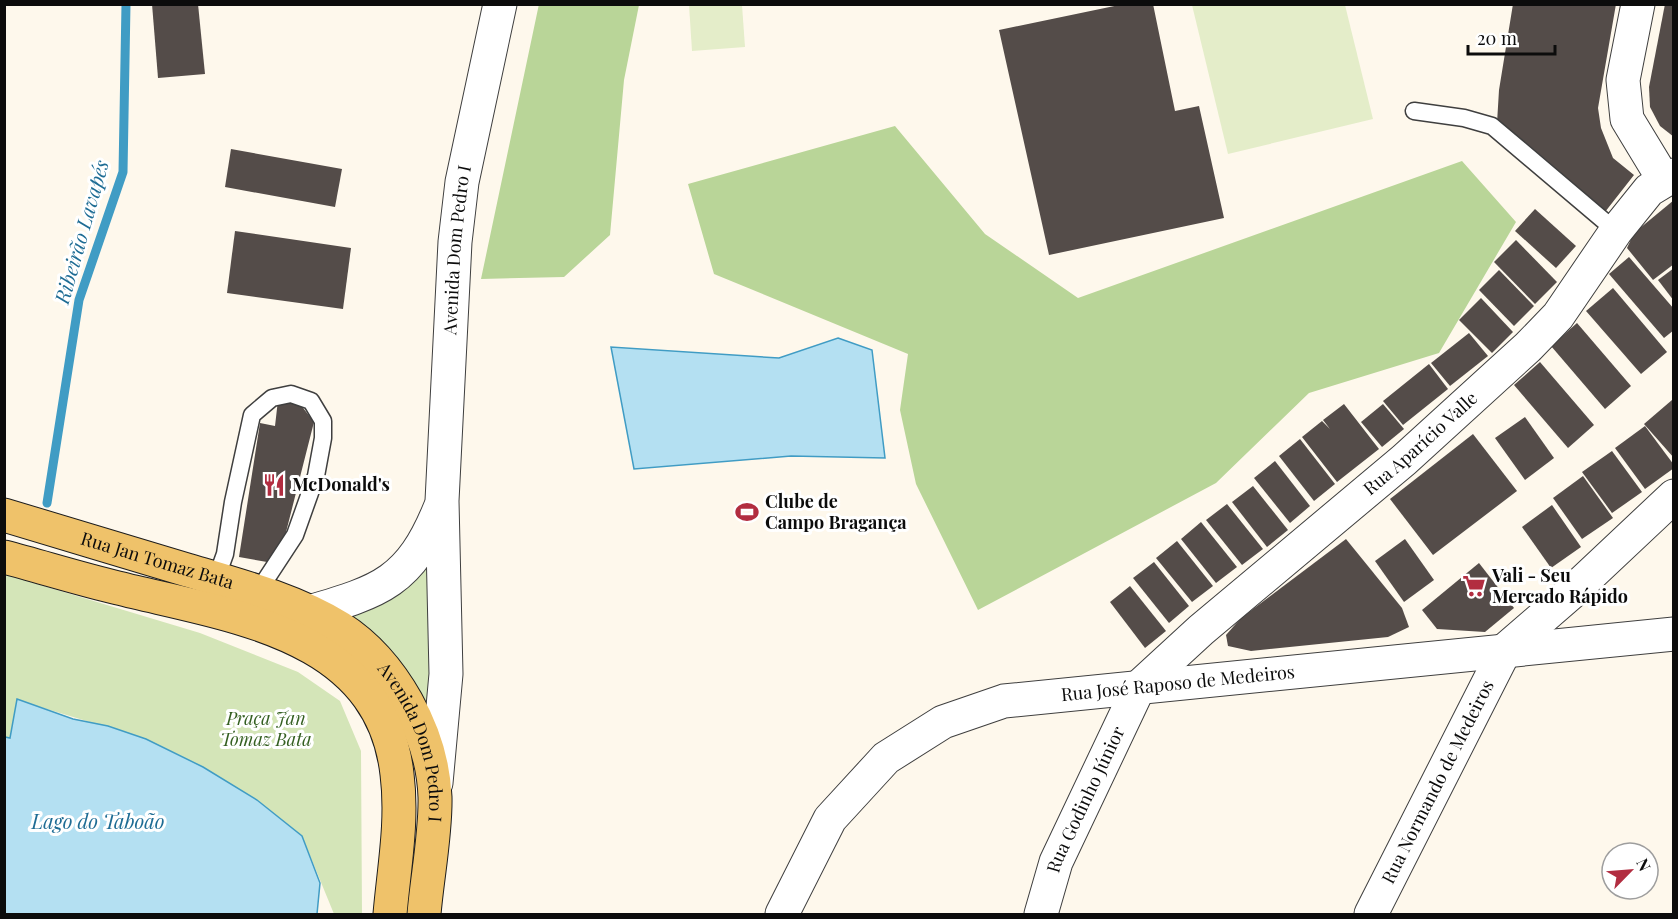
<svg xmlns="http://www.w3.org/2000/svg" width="1678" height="919" viewBox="0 0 1678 919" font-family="'Playfair Display',serif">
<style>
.green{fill:#d4e5b8}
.forest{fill:#b9d598}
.pitch{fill:#e4edc9}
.water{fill:#b4e0f2;stroke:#409cc4;stroke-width:1.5}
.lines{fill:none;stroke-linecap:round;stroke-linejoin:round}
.stream{stroke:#409cc4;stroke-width:9}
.building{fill:#544c49}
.lane-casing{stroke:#3f3f3f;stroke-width:19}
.street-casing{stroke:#3f3f3f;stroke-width:35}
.primary-casing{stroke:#1d1d1d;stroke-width:35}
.lane{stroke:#fff;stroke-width:16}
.street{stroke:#fff;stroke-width:33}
.primary{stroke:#efc26a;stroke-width:33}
.labels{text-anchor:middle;stroke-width:6;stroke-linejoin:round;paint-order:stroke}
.street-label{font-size:18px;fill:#0c0c0c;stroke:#fff}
.poi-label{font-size:18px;font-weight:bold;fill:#0c0c0c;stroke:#fff;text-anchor:start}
.park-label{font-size:18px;font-style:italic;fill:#345f21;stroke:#fff}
.water-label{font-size:20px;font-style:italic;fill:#1e6c94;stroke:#fff}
</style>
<rect width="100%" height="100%" fill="#fef8ec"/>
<g class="green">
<path d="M428,558L431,633L430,707L416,687L343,621L373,607Z"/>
<path d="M4,574L200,633L298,672L340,701L361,751L362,914H334L302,836L257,800L203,767L146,739L17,700L10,738L5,737Z"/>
</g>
<g class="forest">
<path d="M539,4L639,5L624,80L610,235L564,277L481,279Z"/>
<path d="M895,126L985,234L1078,298L1462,161L1516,222L1439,353L1309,393L1216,483L978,610L916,484L900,410L908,354L714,274L688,184Z"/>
</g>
<g class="pitch">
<path d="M689,5H742L745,47L692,51Z"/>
<path d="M1192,5H1345L1373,119L1228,154Z"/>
</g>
<g class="water">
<path d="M838,338L872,350L885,458L791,456L634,469L611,347L779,358Z"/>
<path d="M17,699L73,719L108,726L146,739L203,767L257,800L302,836L320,883L317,914H5V737L10,738Z"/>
</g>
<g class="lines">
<path class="stream" d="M47,503L79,300L123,172L126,4"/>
</g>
<g class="building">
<path d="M152,4H198L205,74L158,78Z"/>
<path d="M1124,4H1153L1175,111L1199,106L1224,218L1049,255L999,30Z"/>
<path d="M1513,4H1616L1598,108L1601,128L1613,158L1634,175L1605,212L1497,123L1499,90Z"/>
<path d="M1665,4H1674V137L1660,126L1650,107L1649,87Z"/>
<path d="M231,149L342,169L335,207L225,187Z"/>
<path d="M1674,200V264L1653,280L1627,248L1634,233Z"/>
<path d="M1535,209L1576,246L1556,268L1515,231Z"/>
<path d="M235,231L351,248L343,309L227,293Z"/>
<path d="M1516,240L1557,282L1535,304L1494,262Z"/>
<path d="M1629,257L1674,309V330L1664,338L1609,274Z"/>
<path d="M1674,268V301L1658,280Z"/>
<path d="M1499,270L1534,306L1514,326L1479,290Z"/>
<path d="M1613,288L1667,352L1641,374L1586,311Z"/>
<path d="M1481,298L1513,332L1492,353L1459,320Z"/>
<path d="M1577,323L1631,386L1605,409L1551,346Z"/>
<path d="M1469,333L1488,356L1450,386L1431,363Z"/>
<path d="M1540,362L1594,425L1568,448L1514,385Z"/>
<path d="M1429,364L1448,389L1403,425L1383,401Z"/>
<path d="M278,400L300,404L314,422L283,544L267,562L239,557L260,423L275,426Z"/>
<path d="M1672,400L1674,401V458L1644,424Z"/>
<path d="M1344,404L1379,449L1337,482L1302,437L1322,421L1330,429L1323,420Z"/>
<path d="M1383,404L1404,429L1382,447L1361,422Z"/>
<path d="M1525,417L1554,458L1525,480L1495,438Z"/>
<path d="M1645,426L1674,465V468L1645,489L1615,448Z"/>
<path d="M1473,434L1517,491L1433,555L1390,499Z"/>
<path d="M1300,439L1335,484L1314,501L1279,456Z"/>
<path d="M1612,451L1642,492L1612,513L1582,472Z"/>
<path d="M1275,461L1310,506L1290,523L1254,478Z"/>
<path d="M1583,476L1613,518L1582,539L1553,498Z"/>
<path d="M1253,486L1288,530L1267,547L1232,502Z"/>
<path d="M1227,504L1263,549L1242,565L1206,520Z"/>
<path d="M1552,505L1581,547L1551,568L1522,527Z"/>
<path d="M1201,522L1237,567L1216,583L1181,539Z"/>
<path d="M1346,539L1402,608L1409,627L1388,637L1251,651L1228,646L1226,635L1241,618Z"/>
<path d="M1405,539L1434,580L1404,602L1375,561Z"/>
<path d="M1177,541L1213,586L1192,602L1156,558Z"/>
<path d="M1154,562L1189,606L1169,623L1133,578Z"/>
<path d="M1479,563L1514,608L1485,632L1437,629L1422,610Z"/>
<path d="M1130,586L1166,631L1145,648L1110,602Z"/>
</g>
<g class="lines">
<g class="lane-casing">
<g id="lane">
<path d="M1414,111L1464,118L1492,126L1616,231"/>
<path d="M216,579L225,554L233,502L252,415L272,398L291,394L311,401L323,421V438L316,476L295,535L257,593"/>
</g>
</g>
<g class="street-casing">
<g id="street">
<path d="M1638,4L1623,80L1627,119L1664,180"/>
<path d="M309,612C381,591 410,582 440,508"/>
<path id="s1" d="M436,783L446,674L442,501L455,242L462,182L500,4"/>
<path id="s2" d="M782,914L830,819L886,758L943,722L1004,701L1674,634"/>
<path id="s3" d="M1041,914L1056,862L1139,687L1201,630L1404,460L1528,347L1558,316L1616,231L1649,190L1674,175"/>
<path id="s4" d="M1371,914L1505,650L1572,592L1674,496"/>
</g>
</g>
<g class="primary-casing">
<g id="primary">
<path id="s5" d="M4,515C65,533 126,552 187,570C238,585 295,600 340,628C393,662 433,734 435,797C436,832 427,878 424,914"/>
<path d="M4,557C42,567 80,579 118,588C230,616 381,632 397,774C403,821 394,868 390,914"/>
</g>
</g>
<use href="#lane" class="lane"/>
<use href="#street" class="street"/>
<use href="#primary" class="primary"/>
</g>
<defs>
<g id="restaurant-bare" transform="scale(1.8)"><path d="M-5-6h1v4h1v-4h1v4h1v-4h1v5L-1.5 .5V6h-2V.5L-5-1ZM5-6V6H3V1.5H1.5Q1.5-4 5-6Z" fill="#b22d40" stroke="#fff" stroke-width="2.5" paint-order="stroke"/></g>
<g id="stadium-bare" transform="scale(1.8)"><path d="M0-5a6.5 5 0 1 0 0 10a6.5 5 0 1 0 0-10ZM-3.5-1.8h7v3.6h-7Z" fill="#b22d40" stroke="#fff" stroke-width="2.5" paint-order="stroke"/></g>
<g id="supermarket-bare" transform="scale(1.8)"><path d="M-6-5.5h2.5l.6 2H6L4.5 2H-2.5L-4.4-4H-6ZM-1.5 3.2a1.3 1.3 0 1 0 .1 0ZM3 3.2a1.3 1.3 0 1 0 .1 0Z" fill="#b22d40" stroke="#fff" stroke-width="2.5" paint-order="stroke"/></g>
</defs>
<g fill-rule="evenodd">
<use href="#restaurant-bare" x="274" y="485"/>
<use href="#stadium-bare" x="747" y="512"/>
<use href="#supermarket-bare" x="1474" y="586"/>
</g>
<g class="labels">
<g class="street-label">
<text dy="6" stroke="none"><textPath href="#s1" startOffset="534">Avenida Dom Pedro I</textPath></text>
<text dy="6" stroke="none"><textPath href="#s3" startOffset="620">Rua Aparício Valle</textPath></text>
<text dy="6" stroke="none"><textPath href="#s5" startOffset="160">Rua Jan Tomaz Bata</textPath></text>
<text dy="6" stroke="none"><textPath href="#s2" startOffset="496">Rua José Raposo de Medeiros</textPath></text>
<text dy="6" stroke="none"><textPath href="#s5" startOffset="496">Avenida Dom Pedro I</textPath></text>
<text dy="6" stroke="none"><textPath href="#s4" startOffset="148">Rua Normando de Medeiros</textPath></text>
<text dy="6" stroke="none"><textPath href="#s3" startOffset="123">Rua Godinho Júnior</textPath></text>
</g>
<g class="poi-label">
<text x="292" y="491">McDonald's</text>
<text x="765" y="508">Clube de<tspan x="765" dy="21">Campo Bragança</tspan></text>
<text x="1492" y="582">Vali - Seu<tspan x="1492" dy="21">Mercado Rápido</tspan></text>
</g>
<g class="park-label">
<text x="266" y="725">Praça Jan<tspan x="266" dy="21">Tomaz Bata</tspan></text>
</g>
<g class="water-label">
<text transform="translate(82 232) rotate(-74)" y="7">Ribeirão Lavapés</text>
<text x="98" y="829">Lago do Taboão</text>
</g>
</g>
<rect width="1678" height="919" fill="none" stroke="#0c0c0c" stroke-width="12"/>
<g transform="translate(1630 871) rotate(65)"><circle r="28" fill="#ffffff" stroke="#9e9e9e" stroke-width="1.5"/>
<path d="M0-4.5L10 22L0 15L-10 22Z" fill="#b22d40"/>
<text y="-9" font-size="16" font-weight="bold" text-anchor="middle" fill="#0c0c0c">N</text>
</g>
<path d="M1468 45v9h87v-9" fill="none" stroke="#0c0c0c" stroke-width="3"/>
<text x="1477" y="45" font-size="18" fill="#0c0c0c" stroke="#ffffff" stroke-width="4.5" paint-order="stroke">20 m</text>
</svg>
